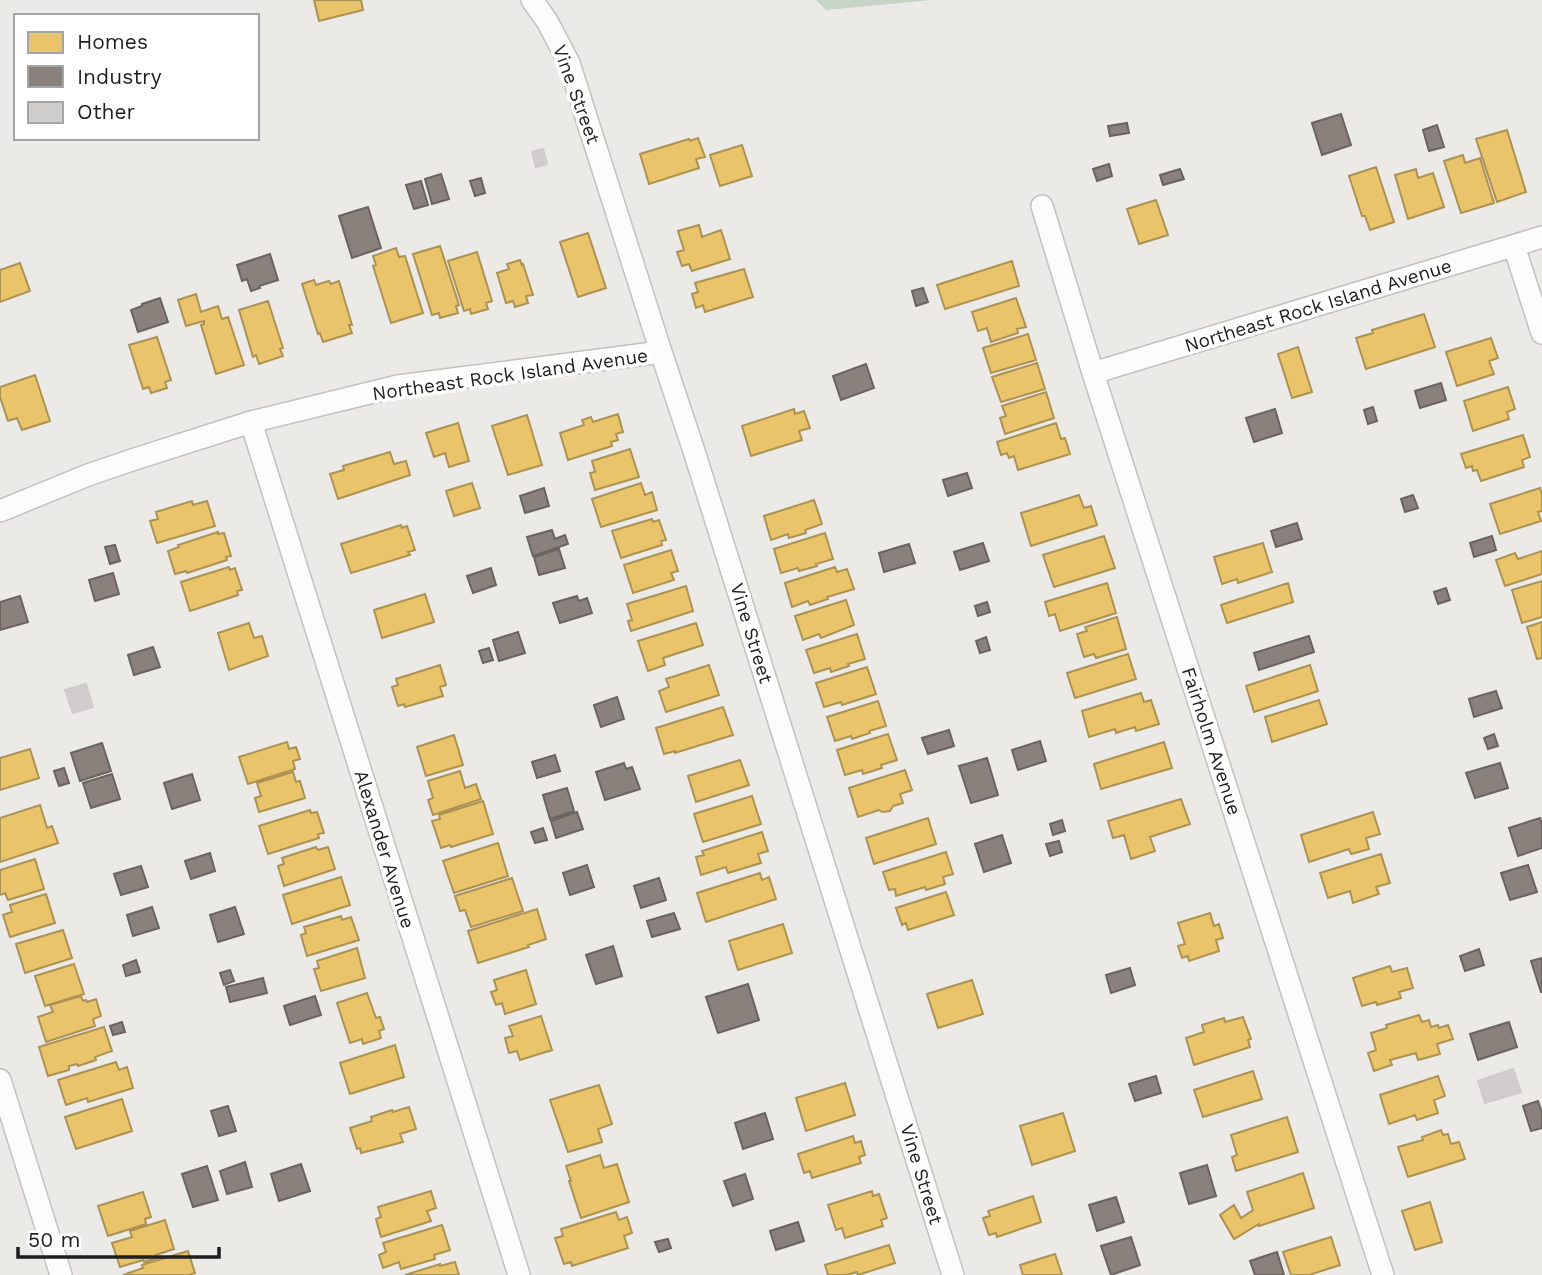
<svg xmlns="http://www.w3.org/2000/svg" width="1542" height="1275" viewBox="0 0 1542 1275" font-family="'Work Sans',sans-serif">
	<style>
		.cemetery { fill: #c7d5c6 }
		.homes { fill: #e9c46a; stroke: #ac9253; stroke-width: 2 }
		.industry { fill: #8a817c; stroke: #6a6360; stroke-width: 2 }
		.building { fill: #d0cecc; stroke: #cfcbc8; stroke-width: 2 }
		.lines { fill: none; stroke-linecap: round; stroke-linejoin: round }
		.street-casing { stroke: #c2c1bf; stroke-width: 24 }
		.street { stroke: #fcfcfb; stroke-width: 21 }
		.labels { text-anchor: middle; stroke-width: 7; stroke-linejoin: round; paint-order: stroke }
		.street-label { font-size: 19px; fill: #1e1e1e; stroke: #fff }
	</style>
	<rect width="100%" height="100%" fill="#eceae7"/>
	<!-- cemetery -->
	<path class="cemetery" d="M816 0H932L826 10Z"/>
	<!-- homes -->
	<path class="homes" d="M314 0H361L363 10 319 21Z
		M1507 130 1526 192 1497 202 1476 139Z
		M698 138 705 157 696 159 699 168 649 184 640 154 689 139 690 141Z
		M742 145 752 176 720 186 710 155Z
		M1463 155 1465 163 1480 158 1494 203 1461 213 1444 161Z
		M1376 167 1394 222 1370 230 1365 216H1362L1349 176Z
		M1416 169 1418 178 1433 173 1444 207 1408 219 1395 175Z
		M1156 200 1168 235 1139 244 1127 209Z
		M699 225 702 237 721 230 730 259 692 271 689 264 682 266 677 252 684 250 678 231Z
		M588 233 606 288 578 297 560 242Z
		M440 246 459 305 456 306 458 313 440 318 439 313 432 315 413 254Z
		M396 248 399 257 405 256 423 313 391 323 373 266 376 265 373 256Z
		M477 252 492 301 486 303 488 309 471 314 470 309 464 311 448 261Z
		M520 260 522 265 523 264 533 295 526 296 528 303 515 307 513 301 506 303 497 273 509 269 507 264Z
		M1012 261 1019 286 945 309 937 285Z
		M20 263 30 291 0 302V270Z
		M744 269 753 297 705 312 703 305 696 308 692 294 698 292 695 283Z
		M314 280 316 285 329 281 331 284 339 281 352 325H349L352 333 323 342 320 333 318 334 302 284Z
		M196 294 201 312 218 306 222 319 228 317 244 365 216 374 201 325 204 324V321L186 326 178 300Z
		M1016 298 1026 327 1017 329 1018 333 991 342 987 328 978 331 972 312Z
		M268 301 283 348 280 349 283 356 259 364 256 355 253 357 239 310Z
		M1424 314 1435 347 1366 369 1356 338 1373 333 1372 330Z
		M1028 334 1036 360 991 373 983 348Z
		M157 337 171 380 165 382 167 388 151 393 149 387 143 389 129 345Z
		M1491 338 1498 358 1489 361 1494 374 1457 386 1446 352Z
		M1298 347 1312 392 1292 398 1278 354Z
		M1037 363 1045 389 1001 402 992 377Z
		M35 375 50 421 22 430 17 418 8 421 0 397V387Z
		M1508 387 1515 409 1507 412 1509 419 1473 431 1464 401Z
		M1046 392 1054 418 1005 434 1000 418 1006 416 1002 406Z
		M794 409 795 414 804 411 810 428 799 431 802 440 751 456 742 426Z
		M618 414 623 432 616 434 618 440 611 442 612 446 568 460 560 433 584 425 582 420 591 417 593 422Z
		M527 415 542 465 508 475 492 426Z
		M458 423 469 461 449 467 445 453 434 457 426 433Z
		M1056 423 1061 439 1065 438 1070 454 1018 470 1014 456 1009 458 1007 453 1001 455 997 442Z
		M1523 435 1530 457 1522 460 1524 467 1481 481 1477 470 1473 471 1472 466 1466 468 1461 454Z
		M630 449 639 477 595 490 590 473 595 472 592 461Z
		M390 452 394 464 406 461 410 475 338 499 330 474 344 470 343 466Z
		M472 483 480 508 454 516 446 491Z
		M641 483 645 495 652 492 657 510 601 527 592 499Z
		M1540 488 1542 495V511L1538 512 1541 521 1500 534 1490 504Z
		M1079 495 1084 508 1091 506 1097 525 1031 546 1021 513Z
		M814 500 822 524 805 530 806 533 789 538 788 534 771 540 764 516Z
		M192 501 193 505 207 501 215 526 157 543 150 521 158 519 156 512Z
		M652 519 653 522 659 520 666 540 661 541 662 545 621 558 612 531Z
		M401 525 402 528 407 526 415 550 408 552 410 555 351 573 341 544Z
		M218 532V534L224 533 231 556 226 557 227 560 187 573 186 571 175 574 168 551 179 547 178 545Z
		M825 533 833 559 816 564 817 566 799 571 798 568 781 573 774 549Z
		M1104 536 1115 568 1054 587 1043 555Z
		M1263 543 1272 572 1238 583 1237 579 1222 584 1214 557Z
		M671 550 678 571 671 573 674 580 633 593 624 565Z
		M1542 551V574L1505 586 1496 560 1515 553 1518 559Z
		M229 567 230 570 235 568 242 590 237 591 238 595 190 611 181 582Z
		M835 567 837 572 847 569 854 589 827 597 828 599 810 605 808 601 792 607 785 583Z
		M1542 581V617L1522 623 1512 590Z
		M1107 583 1116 613 1060 631 1055 614 1049 616 1045 602Z
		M1288 583 1293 602 1227 623 1221 605Z
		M686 586 693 611 631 631 628 621 632 620 627 604Z
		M425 594 434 622 382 638 374 610Z
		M846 600 854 625 821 638 819 634 803 640 795 616Z
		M1117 617 1126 649 1096 658 1094 654 1084 657 1077 634 1087 631 1085 627Z
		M1542 622V658L1537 659 1527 627Z
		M249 623 254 638 262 636 268 656 229 670 218 633Z
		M696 623 703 645 663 658 665 665 648 671 638 641Z
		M857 634 865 659 848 664 849 666 831 672 830 668 814 673 806 650Z
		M1128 654 1136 679 1075 698 1067 673Z
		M440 665 446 685 440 687 443 696 405 707 404 704 398 706 392 687 398 685 396 679Z
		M709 665 719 695 666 712 659 691 669 687 666 679Z
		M1310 665 1318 691 1254 712 1246 686Z
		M867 667 876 694 842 705 841 702 824 707 816 683Z
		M1141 693 1144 702 1151 700 1159 724 1136 731 1135 727 1116 733 1115 729 1089 737 1082 711Z
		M1319 700 1327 724 1272 742 1265 717Z
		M878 701 886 726 869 731 870 733 852 739 851 736 835 741 827 717Z
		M723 707 733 735 675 753V751L664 754 656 728Z
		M888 734 897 760 881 765 882 768 863 774 862 770 845 775 837 750Z
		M454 735 463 765 426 776 417 747Z
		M287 742 289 749 296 747 300 759 293 761 295 769 248 784 239 757Z
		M1164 742 1172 768 1101 789 1094 764Z
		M30 749 39 778 0 790V758Z
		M740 760 749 785 696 802 688 776Z
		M905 770 912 790 900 794 903 803 893 806 890 811 882 812 879 810 858 817 849 788Z
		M460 771 465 788 476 784 481 799 433 815 428 800 433 798 428 781Z
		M293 772 296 782 300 781 305 798 259 812 255 798 261 796 257 783Z
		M752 796 761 824 703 842 694 814Z
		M1181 799 1190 824 1150 837 1155 851 1131 859 1124 835 1113 838 1108 821Z
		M483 801 493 834 451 847 450 845 441 848 432 821 440 819 439 815Z
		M40 805 47 828 52 826 58 843 0 862V818Z
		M310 810 311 813 317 812 324 833 318 834 319 838 268 854 259 826Z
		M1373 812 1380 834 1366 838 1369 849 1351 854 1349 849 1309 862 1301 835Z
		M928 818 936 844 874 864 866 838Z
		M762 832 768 851 758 854 761 863 728 873 726 867 701 875 696 857 704 855 702 851Z
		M498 843 508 876 454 893 443 861Z
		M316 847 318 850 328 847 335 869 284 886 278 866 284 864 282 858Z
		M946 852 953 874 943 877 945 884 926 890 925 887 896 896 895 889 889 890 883 872Z
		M1381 854 1390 883 1376 887 1379 894 1353 903 1350 891 1328 898 1320 873Z
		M35 859 44 889 8 900 5 893 0 895V870Z
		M760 873 762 880 769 877 776 899 706 922 697 893Z
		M341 877 350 905 292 924 283 895Z
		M512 878 523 911 471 927 465 910 460 911 455 896Z
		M946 892 954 915 908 930 906 923 902 925 896 908Z
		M46 894 55 923 10 937 3 915 12 912 10 905Z
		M537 909 546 939 528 945 529 947 478 963 468 931Z
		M1210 913 1214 926 1219 924 1223 938 1216 940 1219 951 1189 961 1188 956 1182 958 1178 946 1185 944 1178 923Z
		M341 916 342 920 351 917 359 940 307 956 301 935 306 933 304 927Z
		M783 924 792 953 738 970 729 941Z
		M63 930 72 958 25 973 16 944Z
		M357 948 365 978 321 991 314 969 319 968 317 961Z
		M74 964 84 994 45 1006 35 976Z
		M1390 966 1392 972 1407 968 1413 988 1399 992 1401 998 1377 1005 1376 1002 1362 1006 1353 978Z
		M526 970 536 1004 505 1014 502 1003 496 1005 491 992 497 990 494 980Z
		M972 980 983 1014 938 1028 927 994Z
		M367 993 376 1018 380 1017 384 1029 379 1031 381 1038 363 1044 362 1039 350 1043 337 1003Z
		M81 996 83 1001 86 1000 87 1002 96 999 101 1016 93 1019 95 1026 46 1042 38 1017 53 1012 50 1005Z
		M1419 1015 1422 1022 1429 1020 1431 1027 1438 1025 1439 1028 1448 1025 1453 1039 1437 1044 1440 1054 1418 1060 1416 1053 1390 1060 1392 1065 1374 1071 1368 1053 1376 1050 1371 1033 1387 1028 1386 1025Z
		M541 1016 552 1050 520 1060 517 1051 509 1053 505 1038 513 1036 509 1026Z
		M1243 1017 1251 1039 1248 1040 1250 1047 1194 1065 1186 1038 1204 1032 1202 1025 1224 1018 1225 1022Z
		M104 1027 112 1051 95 1057 96 1060 78 1066 77 1064 69 1066V1070L48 1076 39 1047Z
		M395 1045 404 1077 350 1094 340 1063Z
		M116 1062 119 1070 127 1067 133 1088 88 1102 87 1098 66 1105 58 1080Z
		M1253 1071 1262 1099 1203 1117 1194 1090Z
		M1438 1076 1445 1096 1434 1100 1438 1113 1417 1120 1415 1115 1389 1124 1380 1095Z
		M845 1083 855 1115 806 1131 796 1098Z
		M599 1085 612 1124 598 1129 602 1142 568 1152 550 1100Z
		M122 1099 132 1131 76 1149 65 1117Z
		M409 1107 416 1129 400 1134 403 1142 361 1153 360 1148 357 1149 350 1128 372 1121 371 1117 392 1110 393 1112Z
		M1063 1113 1075 1151 1032 1165 1020 1126Z
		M1287 1117 1298 1152 1236 1171 1232 1157 1237 1155 1231 1135Z
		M1441 1130 1443 1135 1448 1134 1451 1144 1459 1142 1465 1159 1408 1177 1398 1147 1423 1140 1422 1137Z
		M853 1136 855 1143 861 1141 865 1155 859 1157 861 1163 812 1178 810 1171 804 1173 798 1154Z
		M600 1155 604 1168 617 1164 629 1202 581 1218 569 1181H571L566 1166Z
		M1303 1173 1314 1208 1259 1226V1224L1234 1239 1220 1215 1234 1205 1241 1218 1253 1210 1247 1192Z
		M431 1191 436 1208 427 1211 431 1221 381 1237 376 1219 381 1217 378 1207Z
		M872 1191 873 1196 879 1194 887 1218 881 1220 883 1226 845 1238 842 1228 836 1230 828 1205Z
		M143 1192 151 1217 145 1219 146 1224 108 1236 98 1206Z
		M1033 1196 1041 1222 997 1237 996 1233 989 1235 983 1218 990 1216 988 1211Z
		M1430 1202 1442 1242 1415 1250 1402 1211Z
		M616 1212 619 1220 627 1217 632 1233 624 1236 628 1248 572 1266 571 1262 564 1264 555 1238 563 1236 561 1229Z
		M165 1220 174 1249 156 1255 157 1258 144 1262 143 1260 120 1267 112 1243 132 1237 130 1231Z
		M442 1225 450 1250 434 1255 435 1259 401 1269 399 1262 383 1268 379 1255 386 1252 383 1243Z
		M1331 1237 1340 1265 1309 1275H1291L1283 1252Z
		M889 1245 895 1263 858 1275 857 1272 847 1275H828L825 1265Z
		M188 1251 195 1273 189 1275H123L143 1268 142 1265Z
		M1055 1254 1062 1275H1023L1020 1265Z
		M455 1262 459 1275H405L440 1264V1266Z"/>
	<!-- industry -->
	<path class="industry" d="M1341 114 1351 145 1322 155 1312 123Z
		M1127 123 1129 133 1110 136 1108 126Z
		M1437 125 1444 147 1429 151 1423 130Z
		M1109 164 1112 176 1097 181 1093 169Z
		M1180 169 1184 179 1163 185 1160 175Z
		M441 174 449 199 432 204 425 179Z
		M481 178 485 193 475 196 470 181Z
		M421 181 428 205 414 209 406 185Z
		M368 207 381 248 352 258 339 216Z
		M270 254 278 280 259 286 260 288 251 291 247 279 242 281 237 265Z
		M923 288 928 302 916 306 912 291Z
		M160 298 168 322 138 332 131 310 142 306V304Z
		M866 364 874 388 841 400 833 376Z
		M1441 383 1446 400 1420 408 1415 391Z
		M1373 407 1377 421 1368 424 1364 410Z
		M1275 409 1282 433 1254 442 1246 418Z
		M967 473 972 488 948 496 943 480Z
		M544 488 549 506 525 513 520 496Z
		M1413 495 1418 508 1405 512 1401 499Z
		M1297 523 1302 539 1276 547 1271 531Z
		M552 530 555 539 565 535 568 544 533 556 527 537Z
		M1492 536 1496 550 1474 557 1470 543Z
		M983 543 989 561 960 570 954 552Z
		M909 544 915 563 884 572 879 553Z
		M115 545 120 561 110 564 105 547Z
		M559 549 565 568 539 575 534 557Z
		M491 568 496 585 473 593 467 576Z
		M113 573 119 594 95 601 89 580Z
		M1446 588 1450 600 1438 604 1434 592Z
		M20 596 28 622 0 630V602Z
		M577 596 579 601 587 598 592 613 560 623 553 603Z
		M987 602 990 612 978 616 975 606Z
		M518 632 525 653 499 661 493 640Z
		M1309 636 1314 652 1259 670 1254 653Z
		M986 637 990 650 980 653 976 641Z
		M153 647 160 667 134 675 128 655Z
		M489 648 493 660 483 663 479 651Z
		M1496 691 1502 708 1474 717 1469 699Z
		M617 697 624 719 601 727 594 705Z
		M949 730 954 746 928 754 922 738Z
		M1494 734 1498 746 1488 749 1484 738Z
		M1040 741 1046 761 1018 770 1012 750Z
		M102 743 111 771 80 781 71 753Z
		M555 755 560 771 537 778 532 762Z
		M987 758 998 795 971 803 959 766Z
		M624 763 626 769 632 767 640 789 605 800 596 772Z
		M1500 763 1508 788 1475 798 1466 773Z
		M64 768 69 783 59 786 54 771Z
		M112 774 120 799 91 808 83 783Z
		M192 774 200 800 172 809 164 783Z
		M567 788 574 811 550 819 543 795Z
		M577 812 583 829 556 838 551 821Z
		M1540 818 1542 825V848L1518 856 1509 828Z
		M1062 820 1065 831 1053 835 1050 824Z
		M543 828 547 840 535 843 531 832Z
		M1002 835 1011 863 984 872 975 844Z
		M1059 841 1062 852 1050 856 1046 844Z
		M210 853 215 871 191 879 185 861Z
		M587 865 594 887 570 895 563 873Z
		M1528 865 1537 892 1510 900 1501 873Z
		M141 866 148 887 121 895 114 874Z
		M659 878 666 900 641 908 634 886Z
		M152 907 159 928 133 936 127 915Z
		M235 907 244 934 218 942 210 915Z
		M674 913 680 929 652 937 647 921Z
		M613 946 622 976 596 984 586 955Z
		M1479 949 1484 965 1465 971 1460 956Z
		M1542 958V992H1541L1531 961Z
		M136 960 140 972 126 976 123 965Z
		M1130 968 1135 985 1111 993 1106 975Z
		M230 970 234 981 224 985 220 973Z
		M263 978 267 993 230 1002 226 987Z
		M748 984 759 1020 718 1033 706 997Z
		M315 996 321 1015 290 1025 284 1006Z
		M122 1022 125 1032 113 1035 110 1026Z
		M1509 1022 1517 1047 1478 1060 1470 1034Z
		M1156 1076 1161 1093 1135 1101 1129 1084Z
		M1538 1101 1542 1113V1128L1531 1131 1523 1106Z
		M228 1106 236 1131 219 1136 211 1111Z
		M765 1113 773 1139 743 1149 735 1123Z
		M245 1162 252 1187 227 1194 220 1171Z
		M301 1164 310 1191 279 1201 271 1174Z
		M1207 1165 1216 1196 1189 1204 1180 1173Z
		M207 1166 218 1200 193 1207 182 1174Z
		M745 1174 753 1199 733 1206 724 1181Z
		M1116 1197 1124 1222 1097 1231 1089 1205Z
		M798 1222 804 1241 776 1250 770 1231Z
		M1131 1237 1140 1265 1111 1275 1101 1246Z
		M668 1239 671 1248 659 1252 655 1242Z
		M1277 1252 1284 1275H1255L1250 1261Z"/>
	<!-- building -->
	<path class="building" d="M543 149 547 164 536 167 532 152Z
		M86 684 93 707 73 713 65 690Z
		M1513 1069 1521 1092 1485 1103 1478 1081Z"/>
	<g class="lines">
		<!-- street casing -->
		<g class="street-casing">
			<path id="street" d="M532 0 547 21 569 63 661 352 693 448 953 1275
				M1042 206 1093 373 1383 1275
				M1514 246 1542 333
				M1093 373 1542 237
				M251 422 519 1275
				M0 511 88 475 135 459 251 422 398 386 661 352
				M0 1080 61 1275"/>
		</g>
		<!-- street -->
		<use href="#street" class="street"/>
	</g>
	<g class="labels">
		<!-- street labels -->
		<g class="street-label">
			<text transform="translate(577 94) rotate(70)" y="7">Vine Street</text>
			<text transform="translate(1318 305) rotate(-17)" y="7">Northeast Rock Island Avenue</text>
			<text transform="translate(510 374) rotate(-8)" y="7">Northeast Rock Island Avenue</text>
			<text transform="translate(752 633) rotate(73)" y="7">Vine Street</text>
			<text transform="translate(1212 741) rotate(72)" y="7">Fairholm Avenue</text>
			<text transform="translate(385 849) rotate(73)" y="7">Alexander Avenue</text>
			<text transform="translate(922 1174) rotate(73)" y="7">Vine Street</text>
		</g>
	</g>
	<!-- legend -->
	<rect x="14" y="14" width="245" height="126" fill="#ffffff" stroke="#a5a5a5" stroke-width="2"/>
	<rect x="28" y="32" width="35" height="21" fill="#e9c46a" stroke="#a5a5a5" stroke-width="2"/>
	<text x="77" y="49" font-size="21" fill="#1e1e1e">Homes</text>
	<rect x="28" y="66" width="35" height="21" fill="#8a817c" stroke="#a5a5a5" stroke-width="2"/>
	<text x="77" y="84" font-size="21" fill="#1e1e1e">Industry</text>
	<rect x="28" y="102" width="35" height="21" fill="#d0cecc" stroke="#a5a5a5" stroke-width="2"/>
	<text x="77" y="119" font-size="21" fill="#1e1e1e">Other</text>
	<!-- scale -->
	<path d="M18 1247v10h201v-10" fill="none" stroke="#1e1e1e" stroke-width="3.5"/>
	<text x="28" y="1247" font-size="21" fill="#1e1e1e" stroke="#ffffff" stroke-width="5" paint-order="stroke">50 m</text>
</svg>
